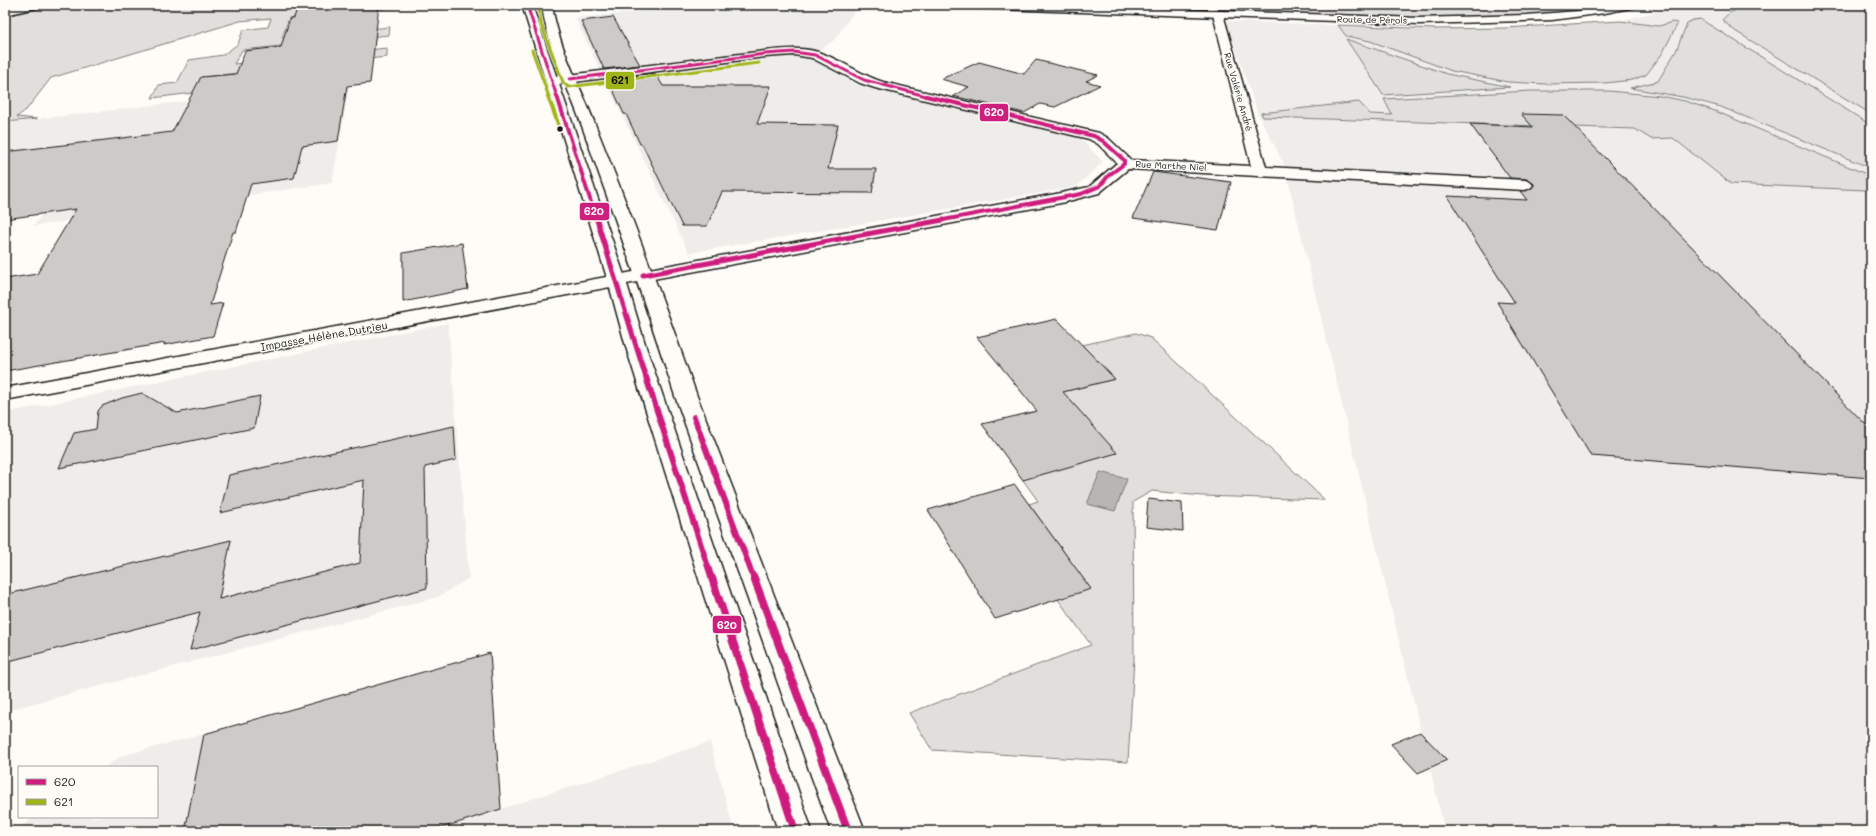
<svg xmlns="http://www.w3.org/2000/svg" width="1876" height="836" viewBox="0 0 1876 836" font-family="Mali,sans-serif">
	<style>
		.built { fill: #eeede9 }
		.green { fill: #e0dfdb; stroke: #7e7e7c }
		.water { fill: #b7b6b2; stroke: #797876 }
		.building { fill: #cccbc8; stroke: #1c1c1c }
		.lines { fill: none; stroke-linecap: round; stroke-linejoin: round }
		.minor-casing { stroke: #1c1c1c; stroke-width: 3 }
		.tertiary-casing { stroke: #1c1c1c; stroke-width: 3 }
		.secondary-casing { stroke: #1c1c1c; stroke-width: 3 }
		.trunk-casing { stroke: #1c1c1c; stroke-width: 3 }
		.minor { fill: #fdfcf7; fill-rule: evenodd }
		.tertiary { fill: #fdfcf7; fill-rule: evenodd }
		.secondary { fill: #fdfcf7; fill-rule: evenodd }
		.trunk { fill: #fdfcf7; fill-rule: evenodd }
		.bus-1-far4-casing { stroke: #fdfcf7; stroke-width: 4.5 }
		.bus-1-far3-casing { stroke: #fdfcf7; stroke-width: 6 }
		.bus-1-far2-casing { stroke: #fdfcf7; stroke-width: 8 }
		.bus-1-far1-casing { stroke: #fdfcf7; stroke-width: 10 }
		.bus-1-casing { stroke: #fdfcf7; stroke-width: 11 }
		.bus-2-far1-casing { stroke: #fdfcf7; stroke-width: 4.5 }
		.bus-2-casing { stroke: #fdfcf7; stroke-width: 6 }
		.bus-1-far4 { stroke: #ce1f7e; stroke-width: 3 }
		.bus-1-far3 { stroke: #ce1f7e; stroke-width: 4 }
		.bus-1-far2 { stroke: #ce1f7e; stroke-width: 5 }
		.bus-1-far1 { stroke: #ce1f7e; stroke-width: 6 }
		.bus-1 { stroke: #ce1f7e; stroke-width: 8 }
		.bus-2-far1 { stroke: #9fb517; stroke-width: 3 }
		.bus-2 { stroke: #9fb517; stroke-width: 4 }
		.bus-dot { fill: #1c1c1c; stroke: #fdfcf7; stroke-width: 1.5 }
		.labels { text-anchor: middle; stroke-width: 3; stroke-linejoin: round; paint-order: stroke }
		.far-street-label { font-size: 9px; fill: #1c1c1c; stroke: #fdfcf7 }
		.street-label { font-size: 11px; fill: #1c1c1c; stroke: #fdfcf7 }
		.line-badge { stroke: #fdfcf7; stroke-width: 1.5 }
		.badge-label { font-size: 11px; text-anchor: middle; font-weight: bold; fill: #fff }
		.pale-badge-label { font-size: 11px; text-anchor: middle; font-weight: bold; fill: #111 }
	</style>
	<rect width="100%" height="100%" fill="#fdfcf7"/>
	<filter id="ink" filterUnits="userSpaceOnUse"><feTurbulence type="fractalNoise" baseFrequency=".025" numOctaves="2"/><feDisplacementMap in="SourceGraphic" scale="8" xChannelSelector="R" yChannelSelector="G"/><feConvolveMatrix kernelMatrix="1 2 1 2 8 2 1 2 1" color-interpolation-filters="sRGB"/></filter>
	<g filter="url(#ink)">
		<!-- built -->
		<path class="built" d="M707 5H778L857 8 834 40 810 57 854 83 1080 138 1103 162 1076 187 689 253 575 18Z
			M1681 5H1871V831H1445L1284 164 1258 114 1226 21 1435 29 1505 28 1620 21Z
			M350 82 332 183 34 226 42 214 5 219V117L37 119Z
			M448 323 469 578 438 597 5 711V413Z
			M490 653 501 809 710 742 734 831H15L35 817H157V767H105L121 756 204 734Z"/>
		<!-- green -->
		<path class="green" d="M50 5H296L295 11 361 5H391V8L289 18 282 38 390 27 389 35 242 50 234 64 387 48V57L201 77 193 93 152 98 159 85 177 83 189 60 223 55 238 44 243 30 268 27 271 18 240 21 51 78 27 109 17 117 37 119 5 122V16Z
			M1080 5H1615C1514 22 1410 19 1307 15 1231 12 1156 9 1080 5Z
			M1748 5H1871V114L1735 31 1722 20 1729 13Z
			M1700 19 1871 125V168L1721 107 1683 97 1630 88 1658 81 1676 51 1687 23 1693 20Z
			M1620 21 1659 26 1672 22 1678 23 1662 54 1646 75 1632 80 1605 83 1545 84 1508 82 1452 71 1370 41 1346 36 1338 25 1435 29 1505 28Z
			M1346 39 1447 74 1510 87 1383 95Z
			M1530 91H1609L1660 96 1685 101 1715 111 1871 176V194L1865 190 1731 184 1673 138 1651 139 1635 129 1263 117 1261 113 1359 102 1370 114 1392 115 1384 99Z
			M1136 333 1151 338 1325 500 1202 496 1152 491 1133 502 1134 658 1128 762 932 750 909 713 1091 645 1036 569 1069 559 1029 504 1038 501 1023 480 1046 396 1114 379 1082 345Z"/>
		<!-- water -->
		<path class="water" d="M1100 472 1127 479 1115 511 1087 504Z"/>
		<!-- building -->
		<path class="building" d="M298 5H379L370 83 347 86 338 141 302 146 294 178 251 184 236 232H233L210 305 223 303 213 336 164 345 165 343 5 371V279L37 274 76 209 5 219V152L172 132 201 77 236 74 245 51 281 47 290 18H294Z
			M613 17 640 65 604 69 581 21Z
			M1036 60 1098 75 1086 81 1100 85 1055 107 1040 104 1024 113 953 96 969 87 941 79 979 62 1024 74Z
			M655 73 663 86H771L757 124 838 125 828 169H876L872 193 722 192 707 226H682L642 144H640L626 114H624L608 79Z
			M1521 114 1563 115 1871 430V478L1591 456 1497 302 1515 303 1447 196 1527 200 1520 191 1531 189 1534 184 1526 179 1510 178 1470 124 1533 127Z
			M1153 172 1231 182 1218 230 1133 218Z
			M462 243 468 289 403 302V253Z
			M1057 319 1115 379 1063 392 1117 453 1023 480 982 424 1037 411 977 337Z
			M142 393 177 413 260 396 254 428 59 468 74 433 96 429 98 411 102 406 122 398Z
			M454 426 456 460 425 467 427 588 190 650 200 612 5 662V597L10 596 12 593 231 540 219 599 360 563 364 480 220 513 229 475Z
			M1015 485 1091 589 995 619 928 510Z
			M1148 499 1182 503 1183 531 1146 527Z
			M490 653 501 809 432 831H185L204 734Z
			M1420 732 1447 760 1418 773 1391 744Z"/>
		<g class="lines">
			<!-- minor casing -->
			<g class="minor-casing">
				<path id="minor" d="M1218 11 1223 14 1266 167 1525 180 1530 182 1533 185 1530 188 1525 190 1128 169 1099 193 1061 203 5 400V388L1061 193 1089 187 1117 163 1098 144 1089 139 875 88 860 83 812 58 794 55 765 57 552 85 548 84 546 81 548 78 552 77 765 51C782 49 801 47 818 52 840 59 860 75 883 82L1099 133 1108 138 1131 160 1251 166 1213 14Z"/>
			</g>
			<!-- tertiary casing -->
			<g class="tertiary-casing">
				<path id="tertiary" d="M963 5H1055L1419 18 1526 15 1579 11 1615 5H1636L1635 7 1605 13 1552 20 1419 24 968 8Z"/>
			</g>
			<!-- secondary casing -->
			<g class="secondary-casing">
				<path id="secondary" d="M23 5H42L41 7 5 15V9Z
					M522 5H532L626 281 646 347 812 831H778L626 347 608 281Z
					M542 5H552C558 46 580 85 595 124 631 214 665 305 697 396L865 831H831L675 396C646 305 614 216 582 126 568 86 547 47 542 5Z"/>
			</g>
			<!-- trunk casing -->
			<g class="trunk-casing">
				<path id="trunk" d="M12 5H28L27 7 5 13V7Z"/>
			</g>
			<!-- minor -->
			<use href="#minor" class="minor"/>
			<!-- tertiary -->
			<use href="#tertiary" class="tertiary"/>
			<!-- secondary -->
			<use href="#secondary" class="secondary"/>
			<!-- trunk -->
			<use href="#trunk" class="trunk"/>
			<!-- bus-1-far4 casing -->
			<g class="bus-1-far4-casing">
				<path id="bus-1-far4" d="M527 5 557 97
					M570 79 765 54 794 52 815 55 864 80 930 97"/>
			</g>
			<!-- bus-1-far3 casing -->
			<g class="bus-1-far3-casing">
				<path id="bus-1-far3" d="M557 96 597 221
					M926 96 1094 136 1103 141 1124 160V164
					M938 221 1081 194 1100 186 1109 175 1124 164"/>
			</g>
			<!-- bus-1-far2 casing -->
			<g class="bus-1-far2-casing">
				<path id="bus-1-far2" d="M597 220 646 378
					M643 275 943 220"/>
			</g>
			<!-- bus-1-far1 casing -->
			<g class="bus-1-far1-casing">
				<path id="bus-1-far1" d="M646 377 712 579
					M694 417 754 579"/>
			</g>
			<!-- bus-1 casing -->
			<g class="bus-1-casing">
				<path id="bus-1" d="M712 578 795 831
					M754 578 848 831"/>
			</g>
			<!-- bus-2-far1 casing -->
			<g class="bus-2-far1-casing">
				<path id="bus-2-far1" d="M539 6 541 24 563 82 568 87 759 63
					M532 50 549 97"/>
			</g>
			<!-- bus-2 casing -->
			<g class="bus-2-casing">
				<path id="bus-2" d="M548 96 560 129"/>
			</g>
			<!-- bus-1-far4 -->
			<use href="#bus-1-far4" class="bus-1-far4"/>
			<!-- bus-1-far3 -->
			<use href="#bus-1-far3" class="bus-1-far3"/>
			<!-- bus-1-far2 -->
			<use href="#bus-1-far2" class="bus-1-far2"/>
			<!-- bus-1-far1 -->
			<use href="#bus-1-far1" class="bus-1-far1"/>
			<!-- bus-1 -->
			<use href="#bus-1" class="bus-1"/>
			<!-- bus-2-far1 -->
			<use href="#bus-2-far1" class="bus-2-far1"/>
			<!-- bus-2 -->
			<use href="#bus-2" class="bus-2"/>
		</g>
	</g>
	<!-- markers -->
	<circle class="bus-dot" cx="560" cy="129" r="3.5"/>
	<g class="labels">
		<!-- far-street labels -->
		<g class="far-street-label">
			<text transform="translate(1372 20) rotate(1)" y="3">Route de Pérols</text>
			<text transform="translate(1238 92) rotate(74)" y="3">Rue Valérie André</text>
			<text transform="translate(1171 166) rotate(3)" y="3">Rue Marthe Niel</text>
		</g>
		<!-- street labels -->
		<g class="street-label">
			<text transform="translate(324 336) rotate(-10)" y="4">Impasse Hélène Dutrieu</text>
		</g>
	</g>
	<g class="line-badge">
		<rect x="605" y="71" width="30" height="19" rx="4" fill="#9fb517"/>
		<rect x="979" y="103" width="30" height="19" rx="4" fill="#ce1f7e"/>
		<rect x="579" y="202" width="31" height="19" rx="4" fill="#ce1f7e"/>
		<rect x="712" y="615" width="30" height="19" rx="4" fill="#ce1f7e"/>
	</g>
	<g class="badge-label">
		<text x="994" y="116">620</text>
		<text x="594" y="215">620</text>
		<text x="727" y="629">620</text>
	</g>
	<g class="pale-badge-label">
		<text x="620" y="84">621</text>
	</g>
	<!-- margin -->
	<rect width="1876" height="836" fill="none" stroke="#fdfcf7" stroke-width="20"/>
	<rect x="10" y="10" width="1856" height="816" fill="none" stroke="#1c1c1c" stroke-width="1.5" filter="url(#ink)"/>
	<!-- legend -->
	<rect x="18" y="766" width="140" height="52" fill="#fdfcf7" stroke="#a3a29f"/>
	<rect x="26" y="779" width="20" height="6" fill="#ce1f7e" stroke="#a3a29f"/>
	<text x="54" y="786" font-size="12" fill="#1c1c1c">620</text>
	<rect x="26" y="799" width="20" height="6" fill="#9fb517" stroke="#a3a29f"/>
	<text x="54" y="806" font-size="12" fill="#1c1c1c">621</text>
</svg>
